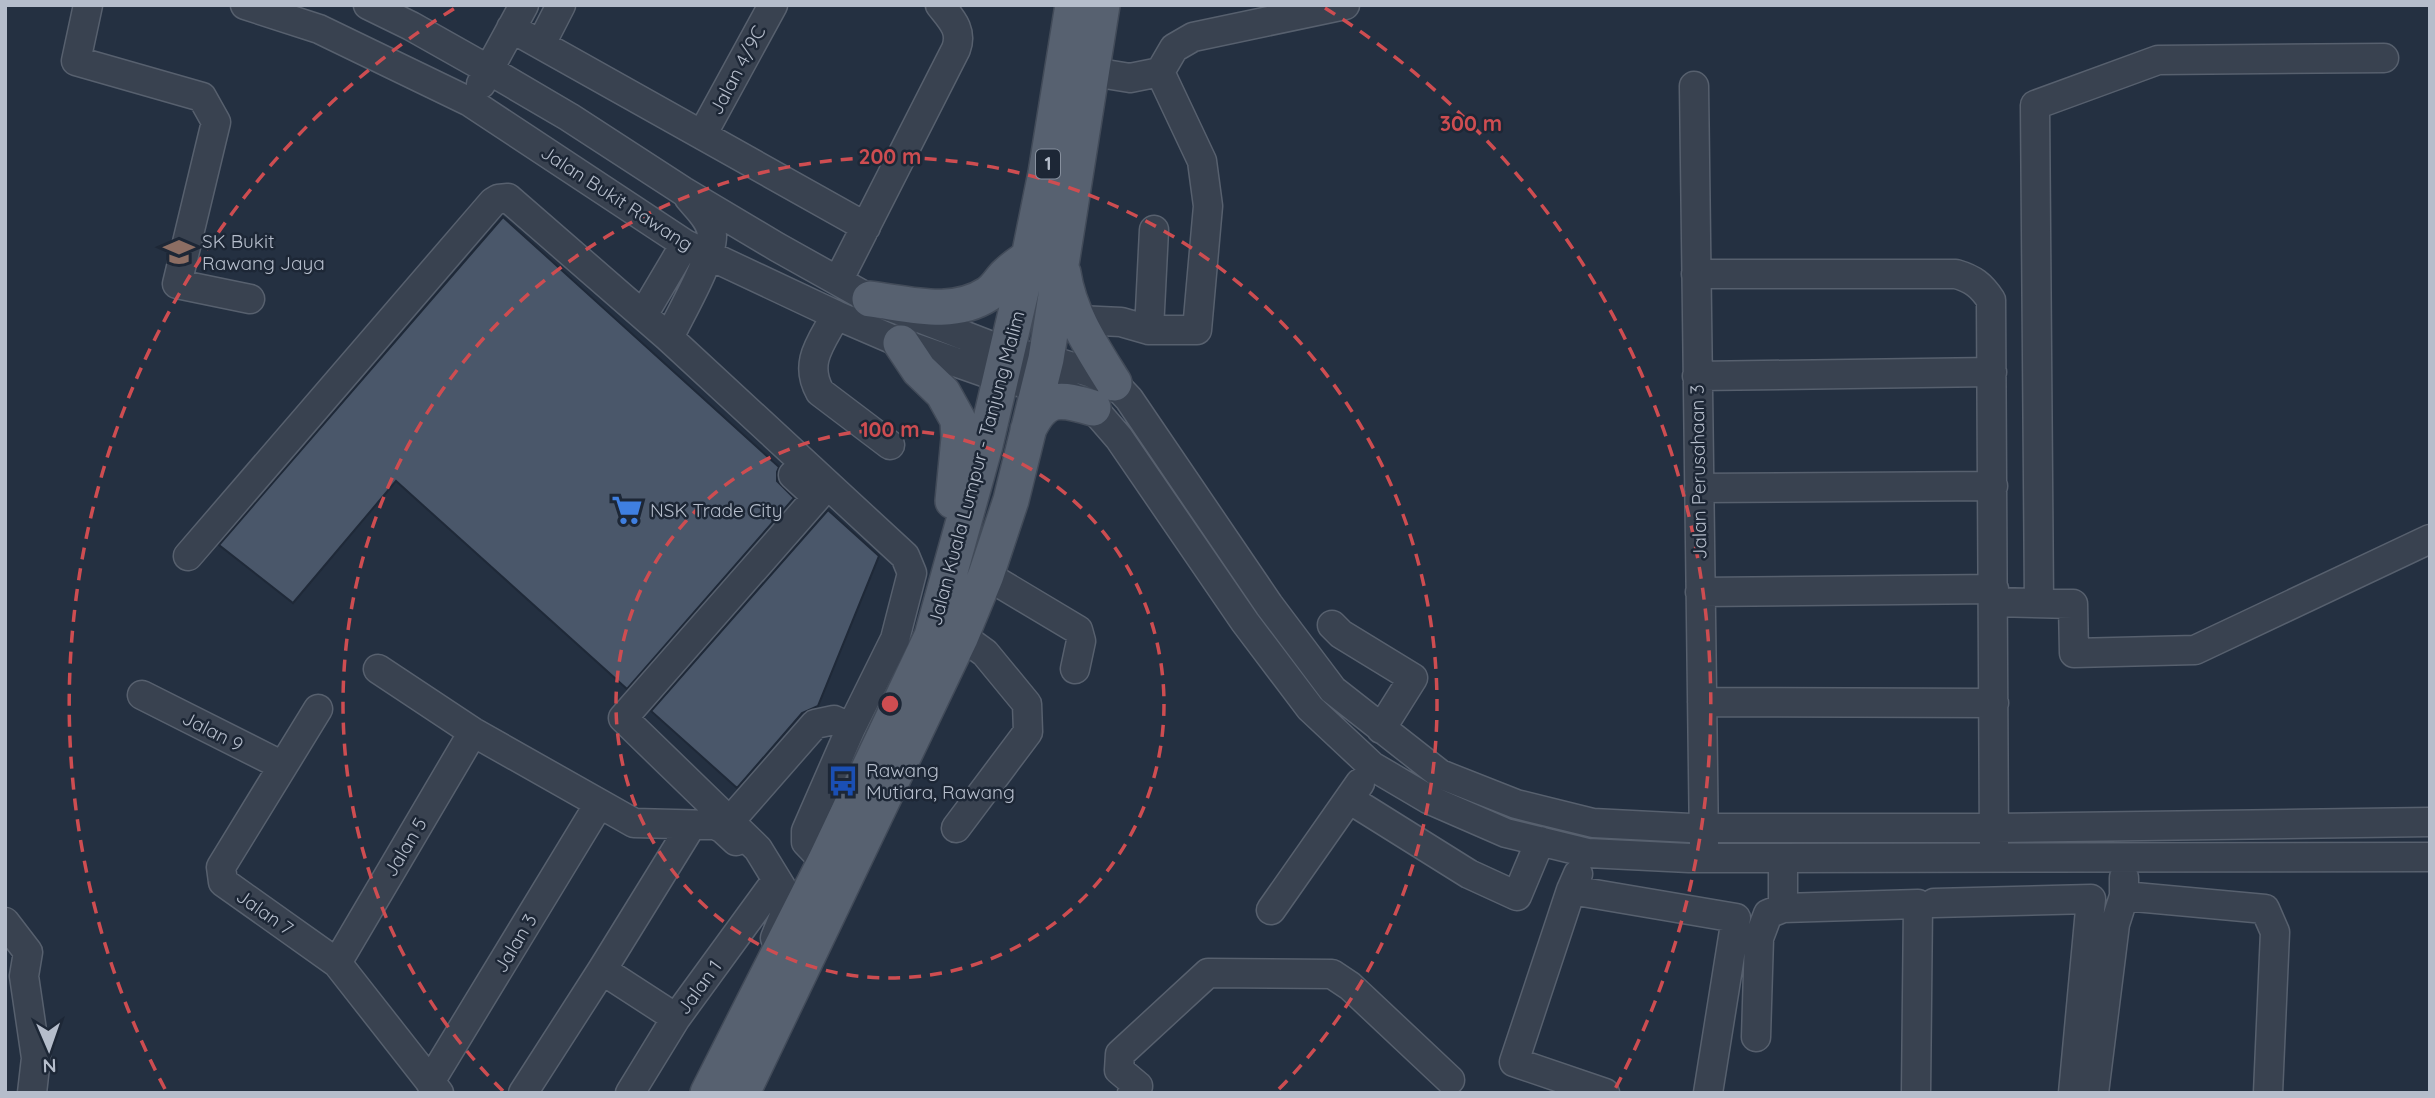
<svg xmlns="http://www.w3.org/2000/svg" width="2435" height="1098" viewBox="0 0 2435 1098" font-family="Quicksand,sans-serif">
	<style>
		.building { fill: #4a576a; stroke: #1f2938; stroke-width: 2 }
		.lines { fill: none; stroke-linecap: round; stroke-linejoin: round }
		.minor-casing { stroke: #57606e; stroke-width: 31 }
		.major-casing { stroke: #424b59; stroke-width: 38 }
		.minor { stroke: #394250; stroke-width: 28 }
		.major { stroke: #576170; stroke-width: 35 }
		.ring { fill: none; stroke: #ce4d51; stroke-width: 3.5; stroke-dasharray: 12 9 }
		.labels { text-anchor: middle; stroke-width: 5; stroke-linejoin: round; paint-order: stroke }
		.shield { fill: #1d2736; stroke: #87909e; stroke-width: 2 }
		.shield-label { font-size: 18px; font-weight: bold; fill: #b5bdcb }
		.street-label { font-size: 19px; fill: #b5bdcb; stroke: #1d2736 }
		.poi-label { font-size: 19px; fill: #b5bdcb; stroke: #1d2736; text-anchor: start }
		.centre { fill: #ce4d51; stroke: #1d2736; stroke-width: 3.5 }
		.ring-label { font-size: 21px; text-anchor: middle; font-weight: bold; fill: #ce4d51; stroke: #1d2736; stroke-width: 5; stroke-linejoin: round; paint-order: stroke }
	</style>
	<rect width="100%" height="100%" fill="#243041"/>
	<!-- building -->
	<path class="building" d="M503 217 779 467 777 472V481L794 498 627 689 396 481 293 603 219 545Z
		M828 510 879 556 818 706 802 713 737 788 651 711Z"/>
	<g class="lines">
		<!-- minor casing -->
		<g class="minor-casing">
			<path id="minor" d="M88 5 76 61 202 97 216 122 177 284 250 299
				M245 5 319 29 470 102 685 244 836 315 901 343 1001 378 1064 392 1093 408 1119 438 1245 622 1310 708 1372 766 1428 799 1506 833 1588 853 1689 858 2430 857
				M368 5 411 26 489 70 569 117 683 191 777 247 870 299 1007 352 1046 359 1089 372 1114 383 1129 399 1269 605 1333 690 1440 774 1516 804 1593 823 1690 828H1995L2430 822
				M511 28 866 227
				M541 44 561 5
				M1093 72 1130 78 1160 72 1174 48 1193 37 1345 5
				M481 84 524 5
				M1694 86 1704 845
				M702 135 773 5
				M1696 274H1956C1973 279 1981 285 1991 300L1994 846
				M838 281 956 49C963 30 951 19 940 5
				M643 315 685 244
				M836 315C822 342 803 362 820 392L890 445
				M1078 320 1121 322 1149 330H1197L1208 206 1202 161 1160 72
				M1149 330 1154 230
				M669 338C680 314 712 261 712 236 712 221 698 209 689 198
				M1697 376 1992 372
				M1699 488 1993 486
				M188 556 493 202 498 199 508 198 669 338 905 556 912 573 895 639 851 728 806 831V842L825 862
				M986 575 1078 630 1081 641 1075 669
				M1700 592 1994 589
				M1994 602 2073 604 2074 653 2195 650 2430 539
				M2039 603 2035 105 2158 60 2384 58
				M1332 625 1341 634 1413 678 1381 729
				M378 669 473 732 634 823 715 825 723 829 736 841
				M142 695 283 766
				M1702 702 1994 703
				M318 709 221 867 223 882 337 963 439 1093
				M1349 799 1469 874 1517 896 1540 841
				M730 821 815 724 834 720 851 728
				M956 828 1028 732 1027 704 985 653 974 645 960 638
				M1783 858V908L1918 904 1916 1093
				M1578 874 1571 890 1514 1062 1605 1093
				M1571 890 1736 918 1708 1093
				M2124 896 2265 909 2275 932 2268 1093
				M1934 903 2091 899 2073 1093
				M1271 910 1360 783
				M5 922 28 952 24 976 36 1058 32 1093
				M775 938 786 911 785 893 758 849 623 718 817 497 793 475
				M337 963 473 732
				M602 970 676 1018
				M1756 1037 1759 938 1768 914 1783 908
				M430 1082 599 804
				M523 1093 602 970 691 826
				M630 1093 676 1018 773 885
				M1132 1093 1138 1086 1119 1070 1120 1054 1208 973 1332 974 1350 986 1450 1080
				M2094 1093 2115 924 2124 896V878"/>
		</g>
		<!-- major casing -->
		<g class="major-casing">
			<path id="major" d="M1063 273C1069 314 1093 349 1114 383
				M870 299C910 304 953 317 988 294 997 288 1000 280 1007 274 1014 267 1022 262 1029 257
				M901 343 919 370 943 393 958 420 959 438 953 501
				M1028 430C1045 395 1060 398 1093 408
				M708 1093 825 862 932 636 985 445 1029 257 1046 173 1073 5
				M742 1093 960 638 986 575 1011 500 1046 359 1102 5"/>
		</g>
		<!-- minor -->
		<use href="#minor" class="minor"/>
		<!-- major -->
		<use href="#major" class="major"/>
	</g>
	<!-- distance rings -->
	<g class="ring">
		<circle cx="890" cy="704" r="274"/>
		<path d="M503 1091A547 547 0 1 1 1277 1091"/>
		<path d="M165 1089A821 821 0 0 1 455 8M1325 8A821 821 0 0 1 1615 1089"/>
	</g>
	<!-- icons -->
	<defs>
		<g id="school-bare" transform="scale(2.415)"><path d="M0-5L7-2L0 1L-7-2ZM-4 1L0 2.5L4 1V4Q0 6-4 4Z" fill="#8d6e63" stroke="#1d2736" stroke-width="2.5" paint-order="stroke"/></g>
		<g id="supermarket-bare" transform="scale(2.415)"><path d="M-6-5.5h2.5l.6 2H6L4.5 2H-2.5L-4.4-4H-6ZM-1.5 3.2a1.3 1.3 0 1 0 .1 0ZM3 3.2a1.3 1.3 0 1 0 .1 0Z" fill="#3f7fe0" stroke="#1d2736" stroke-width="2.5" paint-order="stroke"/></g>
		<g id="bus-bare" transform="scale(2.415)"><path d="M-5-6H5V4H4V6H2V4H-2V6H-4V4H-5ZM-3.5-4V0h7V-4ZM-3.5 1.2v1.5H-2V1.2ZM2 1.2v1.5H3.5V1.2Z" fill="#1a4fb4" stroke="#1d2736" stroke-width="2.5" paint-order="stroke"/></g>
	</defs>
	<g fill-rule="evenodd">
		<use href="#school-bare" x="179" y="252"/>
		<use href="#supermarket-bare" x="627" y="510"/>
		<use href="#bus-bare" x="843" y="781"/>
	</g>
	<g class="labels">
		<!-- shield labels -->
		<rect class="shield" x="1036" y="149.5" width="24" height="29" rx="5"/>
		<g class="shield-label">
			<text x="1048" y="170">1</text>
		</g>
		<!-- street labels -->
		<g class="street-label">
			<text transform="translate(737 70) rotate(-62)" y="7">Jalan 4/9C</text>
			<text transform="translate(617 198) rotate(33)" y="7">Jalan Bukit Rawang</text>
			<text transform="translate(976 468) rotate(-75)" y="7">Jalan Kuala Lumpur - Tanjung Malim</text>
			<text transform="translate(1698 472) rotate(-91)" y="7">Jalan Perusahaan 3</text>
			<text transform="translate(213 731) rotate(27)" y="7">Jalan 9</text>
			<text transform="translate(405 847) rotate(-59)" y="7">Jalan 5</text>
			<text transform="translate(265 912) rotate(35)" y="7">Jalan 7</text>
			<text transform="translate(515 943) rotate(-59)" y="7">Jalan 3</text>
			<text transform="translate(699 987) rotate(-54)" y="7">Jalan 1</text>
		</g>
		<!-- poi labels -->
		<g class="poi-label">
			<text x="202" y="248">SK Bukit<tspan x="202" dy="22">Rawang Jaya</tspan></text>
			<text x="650" y="517">NSK Trade City</text>
			<text x="866" y="777">Rawang<tspan x="866" dy="22">Mutiara, Rawang</tspan></text>
		</g>
	</g>
	<circle cx="890" cy="704" r="10" class="centre"/>
	<g class="ring-label">
		<text x="1471" y="131">300 m</text>
		<text x="890" y="164">200 m</text>
		<text x="890" y="437">100 m</text>
	</g>
	<!-- border -->
	<rect width="2435" height="1098" fill="none" stroke="#b5bdcb" stroke-width="14"/>
	<!-- north arrow -->
	<g transform="translate(49 1049) rotate(178)" stroke="#1d2736" stroke-width="5" paint-order="stroke">
	<path d="M0-5L12 26L0 18L-12 26Z" fill="#b5bdcb"/>
	<text y="-10" font-size="19" font-weight="bold" text-anchor="middle" fill="#b5bdcb">N</text>
	</g>
</svg>
